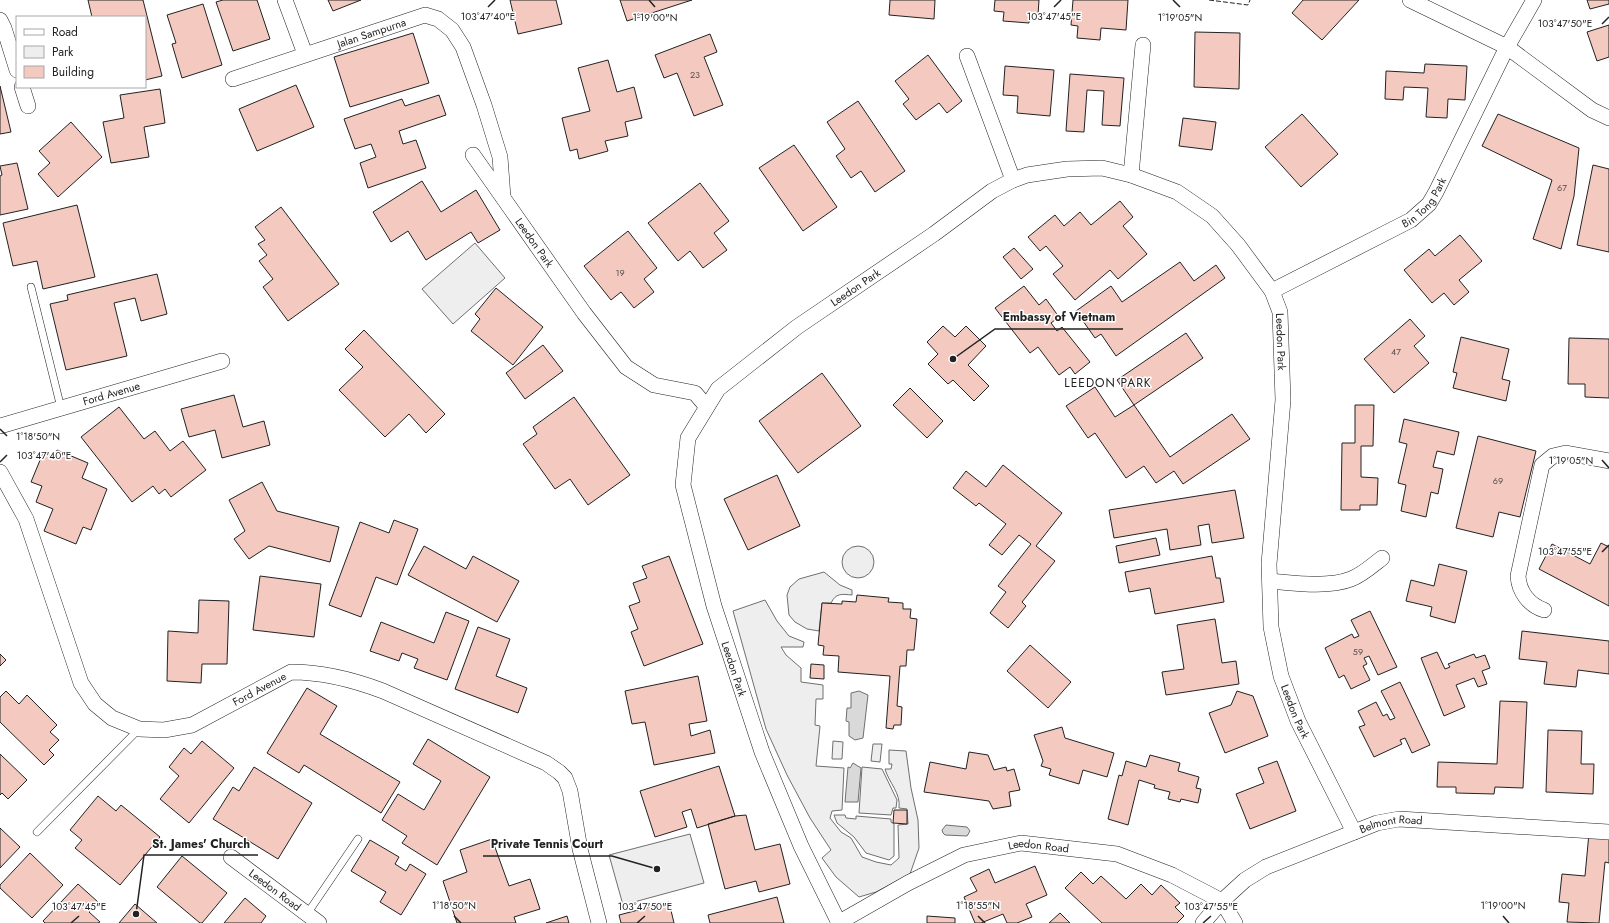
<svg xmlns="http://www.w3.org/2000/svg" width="1609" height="923" viewBox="0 0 1609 923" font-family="Jost,sans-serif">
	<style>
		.green { fill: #eee; stroke: #6f6f6f }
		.water { fill: #d9d9d9; stroke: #6f6f6f }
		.building { fill: #f3c9c0; stroke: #222 }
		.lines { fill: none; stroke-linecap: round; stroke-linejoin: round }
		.lane-casing { stroke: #222; stroke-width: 8 }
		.street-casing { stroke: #222; stroke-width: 16 }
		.lane { stroke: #fff; stroke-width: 7 }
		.street { stroke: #fff; stroke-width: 15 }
		.fence { stroke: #222; stroke-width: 1; stroke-dasharray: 5 2; stroke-linecap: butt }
		.ticks { fill: none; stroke: #222; stroke-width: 1.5 }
		.labels { text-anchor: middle; stroke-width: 3; stroke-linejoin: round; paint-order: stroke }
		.number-label { font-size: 9px; fill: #564c4a }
		.street-label { font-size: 11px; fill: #222; stroke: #fff }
		.neighbourhood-label { font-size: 12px; letter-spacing: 1px; fill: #222; stroke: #fff }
		.ticks-label { font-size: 10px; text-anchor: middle; fill: #222; stroke: #fff; stroke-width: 3; stroke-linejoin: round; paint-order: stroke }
		.leader { fill: none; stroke: #222; stroke-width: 1.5 }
		.callout-dot { fill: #222; stroke: #fff; stroke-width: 1.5 }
		.callout-label { font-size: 12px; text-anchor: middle; font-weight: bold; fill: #222; stroke: #fff; stroke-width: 3; stroke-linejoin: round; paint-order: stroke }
	</style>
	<rect width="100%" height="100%" fill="#fff"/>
	<!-- green -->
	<path class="green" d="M475 243 505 278 453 324 422 289Z
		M842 562a16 16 0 1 1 32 0a16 16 0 1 1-32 0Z
		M824 572 840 585 852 590V595C841 594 836 593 831 603H822L819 631 807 629 795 622 789 615 787 595 790 587 799 579Z
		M765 600 777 621 789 636 804 642 803 647H781L786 655 801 668V682L823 685V699H816L815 725 820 726 816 766 844 768 842 810 832 811 830 818 841 832 851 838 862 857 876 862 891 865 899 858 898 825 908 824 907 809 899 808C901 793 889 783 885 769H891L892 764H889V750L906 751 911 788 918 820 919 848 910 874 876 892 859 897 836 877 822 858 831 850 810 818 787 775 766 729 733 611Z
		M833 741 843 742 842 759H832Z
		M873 744H882L880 762 871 761Z
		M862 767 882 769 897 800 896 808H893L891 815 859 813Z
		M834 815H845L846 818 856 819V816L891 819V822L894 824V856L889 860 866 853 854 837 837 823Z
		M690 834 704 883 623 905 609 855Z"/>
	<!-- water -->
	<path class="water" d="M859 691 868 695 863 738 855 740 849 736V722L846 721 847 708H851V693Z
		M853 763 861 768 858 802H845L848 767 850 768Z
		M946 825 967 827 970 831 967 836 945 835 943 833 942 830Z"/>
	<!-- building -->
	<path class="building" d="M88 0H143L162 76 145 80V17H92Z
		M223 0H257L270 39 233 51 216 2Z
		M328 0H361L333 11Z
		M510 0H556L562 24 518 34Z
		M620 0H692L627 21Z
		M890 0H935L934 19 889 15Z
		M995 0H1039L1038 15 1030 14 1029 23 1003 21 1004 12 994 11Z
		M1073 0H1128L1126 30 1101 28 1100 40 1077 38 1078 26 1071 25Z
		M1303 0H1359L1322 40 1292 13Z
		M1587 0H1609V4L1590 9Z
		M203 4 222 65 182 78 172 44 176 43 167 15Z
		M1609 25V57L1597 61 1587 32Z
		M1195 32 1240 33 1239 89 1194 87Z
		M413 33 429 83 350 107 334 57Z
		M710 34 717 52 704 57 723 105 694 116 677 73 664 78 655 55Z
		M928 55 962 101 947 113 939 103 916 120 903 104 909 99 895 81Z
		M608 60 617 92 634 87 642 118 625 122 628 136 605 141 608 151 579 159 577 149 570 151 562 118 590 111 578 68Z
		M1425 64 1467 66 1465 100 1448 99 1447 118 1426 117 1428 88 1404 87 1403 100 1385 99 1386 71 1424 73Z
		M1005 66 1054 70 1050 116 1017 113 1018 96 1003 95Z
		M1070 74 1124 78 1120 126 1102 125 1104 91 1087 90 1084 132 1066 131Z
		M296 85 314 127 257 151 239 109Z
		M0 86 11 132 0 134Z
		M160 89 165 123 144 127 149 157 111 163 103 122 124 118 120 95Z
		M439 95 446 115 399 131 403 144 416 140 426 168 368 188 360 163 376 157 371 144 355 149 344 119 402 99 405 106Z
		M858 101 905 171 875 192 861 171 851 178 836 156 845 149 827 122Z
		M1302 114 1338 154 1301 187 1265 147Z
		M1498 114 1579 148 1574 196 1561 249 1533 239 1552 180 1482 146Z
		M1183 118 1216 122 1212 150 1179 146Z
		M71 122 102 157 58 197 38 174 50 163 39 151Z
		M794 145 837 207 803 231 759 168Z
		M17 163 28 209 0 215V176L2 175 0 166Z
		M1593 165 1609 169V252L1577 245Z
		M422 181 441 212 476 190 500 230 478 243 471 232 426 260 408 231 391 242 373 212Z
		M700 183 729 221 714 233 727 250 703 268 690 251 678 261 648 223Z
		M1120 201 1133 217 1123 226 1147 254 1118 279 1110 270 1075 300 1053 274 1063 266 1046 246 1040 251 1028 237 1055 215 1064 226 1080 212 1091 225Z
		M77 205 95 277 43 289 37 261 13 266 3 223Z
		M281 207 339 284 288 321 263 287 273 279 259 261 267 255 258 244 265 240 255 227Z
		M628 231 657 268 644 279 654 292 634 308 621 292 611 300 584 266Z
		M1460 235 1482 261 1459 280 1469 292 1454 305 1444 293 1432 303 1404 270 1429 249 1435 256Z
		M1014 248 1033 269 1021 279 1003 257Z
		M1180 262 1194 281 1216 265 1225 278 1116 356 1101 334 1095 338 1076 311 1111 286 1122 302Z
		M157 274 167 314 141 321 135 298 114 303 127 356 66 370 50 304 68 300 67 295Z
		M1024 286 1039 305 1046 299 1059 317 1051 323 1057 331 1062 327 1090 362 1075 374 1070 367 1059 375 1038 347 1030 353 995 308Z
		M496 288 543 327 513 365 471 331 480 319 475 314Z
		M1410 319 1425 336 1414 346 1429 363 1394 393 1364 359Z
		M943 326 955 337 966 326 986 346 968 365 989 386 974 401 953 380 948 384 928 364 938 354 927 342Z
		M364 330 445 414 426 433 409 414 385 437 339 390 363 367 345 349Z
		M1186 333 1203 358 1134 405 1117 380Z
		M1461 337 1509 349 1502 379 1510 381 1506 401 1453 388 1457 373 1453 372Z
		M1569 338 1609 339V398L1585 397V384H1568Z
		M543 345 563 371 525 399 506 373Z
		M822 373 861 426 798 473 759 421Z
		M1095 387 1115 417 1134 405 1170 457 1232 414 1250 439 1183 484 1174 471 1156 483 1144 466 1126 478 1095 433 1088 438 1066 406Z
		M910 388 943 421 927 438 893 405Z
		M234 395 243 427 264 421 270 445 222 458 215 430 189 437 181 409Z
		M574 397 630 475 588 505 570 479 555 489 523 444 537 434 533 427Z
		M1355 405H1374L1373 446H1361V477L1378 478 1377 505H1360V510H1341L1342 443H1355Z
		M119 407 144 439 155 431 170 451 183 441 206 470 171 497 165 489 159 494 153 486 132 502 81 437Z
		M1404 419 1459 432 1454 455 1437 451 1433 467 1443 469 1438 494 1431 492 1426 517 1401 511 1406 485 1398 483 1407 444 1399 442Z
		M1478 436 1536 451 1520 517 1499 512 1493 537 1456 528Z
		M57 450 88 463 82 478 107 489 91 530 83 527 76 544 44 531 53 509 36 502 42 486 31 482 43 453 54 457Z
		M1003 465 1062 513 1036 546 1055 561 1022 602 1026 606 1008 628 990 613 1006 592 998 586 1031 544 1019 535 1002 555 989 545 1006 524 979 503 976 506 953 488 966 471 986 487Z
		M777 475 800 526 748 550 724 499Z
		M262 482 277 511 339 527 330 562 269 546 249 559 234 539 245 531 229 500Z
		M1235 490 1244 538 1212 543 1209 524 1198 526 1201 545 1170 550 1167 529 1114 538 1109 510Z
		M394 520 418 529 397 585 376 577 361 617 329 605 360 522 389 533Z
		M1156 538 1160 555 1119 563 1116 546Z
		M1601 543 1609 547V606L1539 569 1552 544 1590 564Z
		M424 546 466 569 473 556 519 581 497 622 408 575Z
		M669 556 703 644 644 666 631 632 638 629 629 606 640 602 633 583 647 578 642 566Z
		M1212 556 1216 578H1220L1224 602 1155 614 1150 588 1129 592 1125 572Z
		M1439 564 1467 571 1455 623 1430 616 1432 607 1406 601 1411 580 1434 586Z
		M260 576 321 584 314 637 253 630Z
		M857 595 889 598 888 602 903 603V609H911L910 618 917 619 914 650H907L906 666H900L897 706 902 707 901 725H894L893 729 886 728 890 676 838 672 839 656 823 655 824 646 818 645 822 603 842 604V601L856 602Z
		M199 600 229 601 227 664H202L201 683 167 681 168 631 198 633Z
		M1370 611 1397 667 1378 675 1369 656 1364 658 1367 664 1363 666 1370 680 1351 689 1344 675 1339 678 1325 648 1352 634 1354 638 1359 636 1351 620Z
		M446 612 469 621 447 680 414 668 418 659 402 653 399 661 370 651 381 622 434 643Z
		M1215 619 1222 663 1236 661 1239 684 1166 695 1162 672 1184 669 1177 625Z
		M478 627 510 639 496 676 527 688 518 713 455 689Z
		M1522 631 1609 641V674L1578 670 1576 687 1544 684 1547 662 1519 659Z
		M1030 645 1071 682 1048 708 1007 671Z
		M1437 652 1445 669 1450 667 1448 664 1474 654 1476 658 1485 655 1490 668 1482 671 1487 684 1478 687 1474 678 1456 685 1465 707 1444 716 1421 658Z
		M0 654 6 660 0 666Z
		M811 664 824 665V679L810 678Z
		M698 676 707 721 689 724 691 736 710 730 715 753 654 765 645 722 632 724 625 691Z
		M1400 682 1430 745 1412 753 1405 738 1400 740 1402 744 1374 757 1359 727 1365 725 1358 711 1376 702 1383 716 1387 714 1390 720 1395 718 1381 691Z
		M307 688 337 706 320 734 400 782 381 813 304 765 299 773 267 753Z
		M6 691 19 704 27 695 57 725 50 732 59 740 49 750 54 755 44 765 0 722V697Z
		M1237 691 1253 696 1268 736 1225 753 1209 713 1231 705Z
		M1500 701 1527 702 1523 788 1495 787 1494 794 1456 793V787H1437L1438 762 1497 764Z
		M1062 727 1065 738 1114 753 1107 777 1083 770 1079 784 1049 775 1051 769 1041 766 1043 761 1034 735Z
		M1548 730 1582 731 1581 764H1594L1593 794 1546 792Z
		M428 739 490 777 437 865 402 843 407 836 382 820 398 794 424 810 441 781 413 764Z
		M202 741 234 768 189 823 160 799 179 776 169 767 184 748 191 754Z
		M969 752 988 755 994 770 1006 767 1007 771 1014 769 1020 790 1009 792 1011 806 993 809 989 801 924 792 930 762 966 769Z
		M0 754 27 780 8 799 2 793 0 795Z
		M1150 755 1180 763 1178 771 1199 777 1196 788 1201 789 1198 803 1181 799 1180 802 1168 799 1170 792 1154 788 1155 785 1139 780 1128 825 1108 819 1119 775 1122 776 1126 761 1146 767Z
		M1277 761 1296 811 1250 829 1236 794 1264 783 1258 768Z
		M719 766 735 816 697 828 691 809 682 812 687 827 655 837 640 791Z
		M254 767 312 803 278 859 213 819 233 787 239 791Z
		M98 796 116 811 121 805 160 837 120 885 75 848 82 840 70 830Z
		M894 810H907V824L893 823Z
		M746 815 755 850 780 844 790 884 759 892 756 881 725 889 708 824 735 816Z
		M0 828 20 847 0 868Z
		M1589 833 1609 836V863L1605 862 1599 923 1567 922 1569 903 1559 902 1562 874 1585 876Z
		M492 839 509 886 530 879 540 909 514 917 516 923H457L443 881 467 872 460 850Z
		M370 840 399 857 395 864 406 871 410 864 426 874 401 915 380 902 386 892 351 871Z
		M30 853 63 885 32 918 0 888V885Z
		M182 856 227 893 202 923H200L157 887Z
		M1035 866 1047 895 1026 904 1032 917 1017 923H1007L1003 914 981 923H975L964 897 977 891 970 878 989 869 995 883Z
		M1081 872 1093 884 1101 876 1126 899 1141 884 1152 895 1161 885 1180 903 1175 907 1184 916 1177 923H1102L1065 888Z
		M78 884 98 902 89 912 100 922 98 923H45L43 921Z
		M777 897 784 923H710L708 915Z
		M245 898 266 916 261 923H224Z
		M669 902 674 923H621L619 915Z
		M135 904 157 923H119Z
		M1060 913 1070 923H1049Z
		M567 916 569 923H546Z
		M927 916 955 918V923H927Z"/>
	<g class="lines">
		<!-- lane casing -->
		<g class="lane-casing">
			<path id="lane" d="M31 287 61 408
				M37 832 139 729
				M307 914 358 839"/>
		</g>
		<!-- street casing -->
		<g class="street-casing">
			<g id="street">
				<path d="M285 0 305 54"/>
				<path d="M1410 0 1507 47 1592 110 1609 118"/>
				<path d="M0 20 4 28 17 70"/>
				<path d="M967 56 1013 180"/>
				<path id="s1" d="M233 79 425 15 438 19 452 30 463 47 484 105 500 157 503 197"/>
				<path d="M22 87 28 106"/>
				<path id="s2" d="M473 155 584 313 626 367 654 385 695 393 706 406"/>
				<path d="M1131 175 1143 45"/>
				<path id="s3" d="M1272 291 1411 220 1429 204 1436 192 1507 47 1534 0"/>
				<path id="s4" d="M0 426 222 361"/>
				<path id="s5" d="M0 472 26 519 81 683 95 704 112 718 139 729 164 730 192 725 291 672C322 672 354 680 383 691L546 763 559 772 565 778 570 791 580 849 599 923"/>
				<path d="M1270 581C1294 583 1328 588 1351 579 1362 575 1373 565 1382 558"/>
				<path d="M1544 610C1529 605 1519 592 1518 576L1542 465 1553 456 1566 453 1609 461"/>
				<path id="s6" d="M231 857 319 923"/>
				<path id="s7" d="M838 923 908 883 964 855 1021 843 1117 854 1172 875 1222 901 1235 923"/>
				<path id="s8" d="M839 923 801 846 762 752 714 606 683 485 688 438 718 389 797 327 934 234 992 191 1013 180 1027 175 1067 169 1102 168 1131 175 1177 192 1212 216 1238 245 1272 291 1280 312 1283 400 1269 564 1271 627 1281 676 1298 721 1354 832"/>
				<path id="s9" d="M1203 923 1222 901 1245 880 1266 867 1377 823 1399 819 1609 832"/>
			</g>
		</g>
		<!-- lane -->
		<use href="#lane" class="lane"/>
		<!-- street -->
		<use href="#street" class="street"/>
		<!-- fence -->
		<path class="fence" d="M1209 0 1248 5 1250 0"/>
	</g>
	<!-- ticks -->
	<path class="ticks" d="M649 0 655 7M1173 0 1180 7M488 7 495 0M1054 7 1061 0M1602 24 1609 17M0 429 7 436M1602 460 1609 468M0 462 7 455M1602 552 1609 545M454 916 461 923M978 916 985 923M1503 916 1509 923M71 923 79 916M637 923 645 916M1203 923 1211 916"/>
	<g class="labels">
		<!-- number labels -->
		<g class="number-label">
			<text x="695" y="78">23</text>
			<text x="1562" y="191">67</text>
			<text x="620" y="276">19</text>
			<text x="1396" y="355">47</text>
			<text x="1498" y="484">69</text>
			<text x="1358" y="655">59</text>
		</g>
		<!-- street labels -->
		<g class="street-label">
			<text dy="4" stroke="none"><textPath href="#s1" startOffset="146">Jalan Sampurna</textPath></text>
			<text dy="4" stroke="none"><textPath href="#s3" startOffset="178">Bin Tong Park</textPath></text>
			<text dy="4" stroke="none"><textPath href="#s2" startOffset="107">Leedon Park</textPath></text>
			<text dy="4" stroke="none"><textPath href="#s8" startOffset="742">Leedon Park</textPath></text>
			<text dy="4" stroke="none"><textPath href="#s8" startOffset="1293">Leedon Park</textPath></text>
			<text dy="4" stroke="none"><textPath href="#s4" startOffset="116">Ford Avenue</textPath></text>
			<text transform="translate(734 669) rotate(72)" y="4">Leedon Park</text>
			<text dy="4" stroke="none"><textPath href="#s5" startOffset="433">Ford Avenue</textPath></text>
			<text dy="4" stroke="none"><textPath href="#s8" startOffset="1667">Leedon Park</textPath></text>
			<text dy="4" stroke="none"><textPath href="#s9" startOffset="218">Belmont Road</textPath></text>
			<text dy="4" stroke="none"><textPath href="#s7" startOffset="219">Leedon Road</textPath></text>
			<text dy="4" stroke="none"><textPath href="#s6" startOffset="55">Leedon Road</textPath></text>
		</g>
		<!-- neighbourhood labels -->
		<g class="neighbourhood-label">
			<text x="1108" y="387">LEEDON PARK</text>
		</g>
	</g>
	<g class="ticks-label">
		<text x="488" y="20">103°47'40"E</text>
		<text x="1054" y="20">103°47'45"E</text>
		<text x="655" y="21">1°19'00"N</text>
		<text x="1180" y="21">1°19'05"N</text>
		<text x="1565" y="27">103°47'50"E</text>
		<text x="38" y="440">1°18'50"N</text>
		<text x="44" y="459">103°47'40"E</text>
		<text x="1571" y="464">1°19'05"N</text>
		<text x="1565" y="555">103°47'55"E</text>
		<text x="454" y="909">1°18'50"N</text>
		<text x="978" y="909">1°18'55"N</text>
		<text x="1503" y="909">1°19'00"N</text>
		<text x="79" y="910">103°47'45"E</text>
		<text x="645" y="910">103°47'50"E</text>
		<text x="1211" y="910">103°47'55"E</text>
	</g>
	<!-- callouts -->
	<path class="leader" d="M953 359L995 329H1123M136 914L144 855H258M657 869L612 856H483"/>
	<g class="callout-dot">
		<circle cx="953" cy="359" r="4"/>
		<circle cx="136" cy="914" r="4"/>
		<circle cx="657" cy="869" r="4"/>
	</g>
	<g class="callout-label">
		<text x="1059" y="321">Embassy of Vietnam</text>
		<text x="201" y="848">St. James' Church</text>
		<text x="547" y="848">Private Tennis Court</text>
	</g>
	<!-- legend -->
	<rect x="16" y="16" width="130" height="72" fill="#ffffff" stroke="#a7a7a7"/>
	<rect x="24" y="29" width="20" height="6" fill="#ffffff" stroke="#a7a7a7"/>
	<text x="52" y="36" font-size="12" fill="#222222">Road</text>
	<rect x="24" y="46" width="20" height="12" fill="#eeeeee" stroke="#a7a7a7"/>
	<text x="52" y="56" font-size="12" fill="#222222">Park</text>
	<rect x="24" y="66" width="20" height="12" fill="#f3c9c0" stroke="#a7a7a7"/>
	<text x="52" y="76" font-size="12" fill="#222222">Building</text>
</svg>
